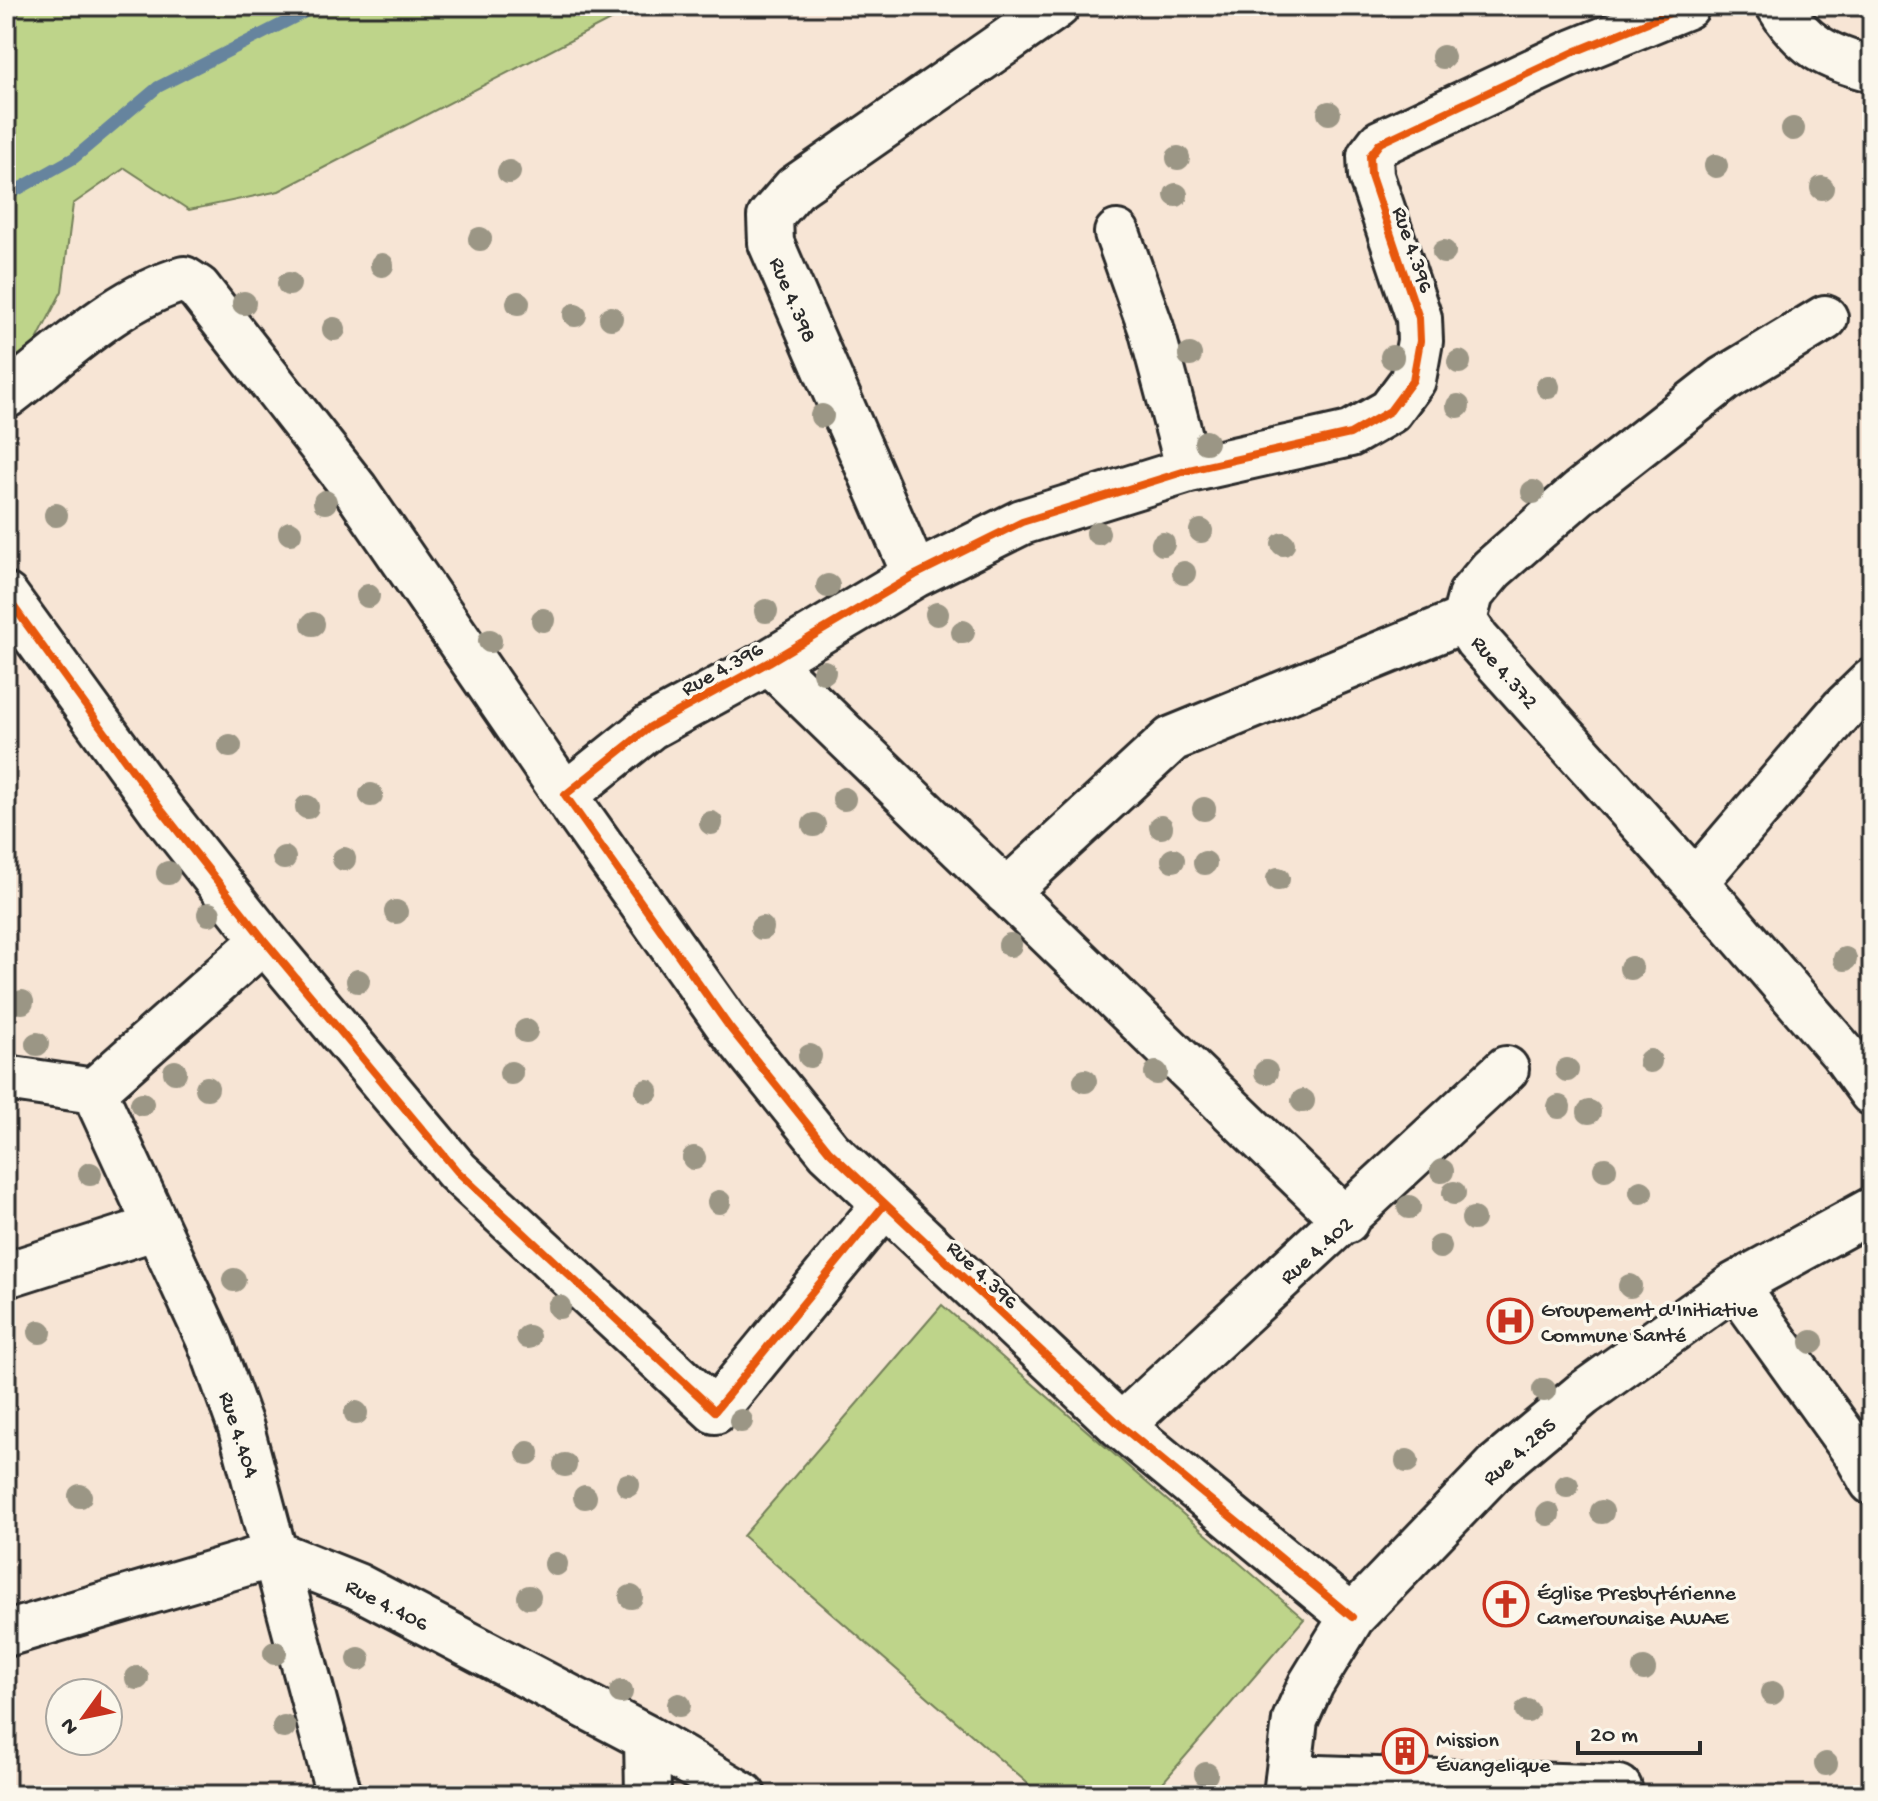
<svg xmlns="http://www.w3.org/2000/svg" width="1878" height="1801" viewBox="0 0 1878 1801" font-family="'Gochi Hand',sans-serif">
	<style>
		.green { fill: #bed48a; stroke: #74805a; stroke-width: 2 }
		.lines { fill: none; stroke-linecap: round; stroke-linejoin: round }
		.stream { stroke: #66849e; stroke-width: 12 }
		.street-casing { stroke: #2b2b2b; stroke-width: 50 }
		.street { stroke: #fbf7ec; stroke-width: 44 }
		.cycleway-casing { stroke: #fbf7ec; stroke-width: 13 }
		.cycleway { stroke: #e8590c; stroke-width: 8 }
		.tree { fill: #9b9685 }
		.labels { text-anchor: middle; stroke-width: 7; stroke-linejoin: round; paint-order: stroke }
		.street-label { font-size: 22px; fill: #2b2b2b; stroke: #fbf7ec }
		.poi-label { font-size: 22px; fill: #2b2b2b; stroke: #fbf7ec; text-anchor: start }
	</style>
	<rect width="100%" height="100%" fill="#f7e5d5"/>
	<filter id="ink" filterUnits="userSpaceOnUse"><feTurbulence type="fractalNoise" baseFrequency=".0125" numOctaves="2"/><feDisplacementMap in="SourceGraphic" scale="16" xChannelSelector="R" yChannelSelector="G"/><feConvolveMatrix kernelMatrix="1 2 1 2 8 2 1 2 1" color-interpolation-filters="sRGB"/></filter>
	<g filter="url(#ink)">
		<!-- green -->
		<path class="green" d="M6 6H637L279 191 189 210 125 168 73 204 62 291 31 352 6 364Z
			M942 1305 1304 1619 1152 1795H1041L743 1536Z"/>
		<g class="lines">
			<!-- stream -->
			<path class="stream" d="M6 196 74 158 158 87 317 6"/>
			<!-- street casing -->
			<g class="street-casing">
				<path id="street" d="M1779 6C1803 46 1828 58 1872 69
					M1117 233 1151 328 1189 470
					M6 396C59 356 118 297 184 279L198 288 355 489 565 795
					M915 575 771 243 770 217 795 188 1057 6
					M6 596 162 811 264 940 457 1171 715 1411 884 1205
					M1464 620 1471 594 1492 569 1580 492 1724 379 1825 318
					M769 662 1346 1221
					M1695 882 1843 709 1872 681
					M1006 892 1172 739 1464 620 1477 640 1695 882 1843 1053 1872 1093
					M6 1078 94 1091
					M94 1091 210 1342 241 1428 339 1795
					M94 1091 264 940
					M6 1275 157 1227
					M1735 1285 1855 1452 1872 1482
					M1121 1426 1506 1069
					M1352 1617 1121 1426 829 1151 730 1028 565 795 650 727 769 662 915 575 1022 522 1189 470 1350 434 1390 411 1413 380 1420 341 1419 318 1371 176 1370 156 1380 143 1574 52 1687 6
					M6 1634 277 1554 357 1586 647 1738 743 1795
					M647 1738 648 1795
					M1288 1777 1619 1788 1618 1795
					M1286 1795 1295 1720 1311 1684 1352 1617 1497 1466 1583 1394 1735 1285 1872 1210"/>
			</g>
			<!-- street -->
			<use href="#street" class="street"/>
			<!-- cycleway casing -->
			<g class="cycleway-casing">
				<path id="cycleway" d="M6 596 162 811 264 940 457 1171 715 1411 884 1205
					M1352 1617 1121 1426 829 1151 730 1028 565 795 650 727 769 662 915 575 1022 522 1189 470 1350 434 1390 411 1413 380 1420 341 1419 318 1371 176 1370 156 1380 143 1574 52 1687 6"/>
			</g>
			<!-- cycleway -->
			<use href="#cycleway" class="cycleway"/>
		</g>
		<!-- trees -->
		<g class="tree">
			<circle cx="1443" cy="57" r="12"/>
			<circle cx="1329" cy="113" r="12"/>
			<circle cx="1793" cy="129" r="12"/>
			<circle cx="1178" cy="158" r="12"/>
			<circle cx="1716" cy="166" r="12"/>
			<circle cx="509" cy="172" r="12"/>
			<circle cx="1822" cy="188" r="12"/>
			<circle cx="1176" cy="195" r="12"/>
			<circle cx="480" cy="239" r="12"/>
			<circle cx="1444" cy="252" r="12"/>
			<circle cx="382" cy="265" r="12"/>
			<circle cx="289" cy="284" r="12"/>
			<circle cx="244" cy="303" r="12"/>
			<circle cx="518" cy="303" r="12"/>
			<circle cx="575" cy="315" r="12"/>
			<circle cx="611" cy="318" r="12"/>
			<circle cx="334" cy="329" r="12"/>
			<circle cx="1190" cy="355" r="12"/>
			<circle cx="1392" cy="357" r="12"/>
			<circle cx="1459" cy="362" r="12"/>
			<circle cx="1548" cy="387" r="12"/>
			<circle cx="1458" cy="406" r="12"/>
			<circle cx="822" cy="416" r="12"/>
			<circle cx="1206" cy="442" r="12"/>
			<circle cx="1533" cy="492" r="12"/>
			<circle cx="325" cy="502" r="12"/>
			<circle cx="56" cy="515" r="12"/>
			<circle cx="1201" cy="531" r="12"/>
			<circle cx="290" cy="533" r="12"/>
			<circle cx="1098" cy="533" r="12"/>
			<circle cx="1163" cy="544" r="12"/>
			<circle cx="1283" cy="544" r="12"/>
			<circle cx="1184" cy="573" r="12"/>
			<circle cx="828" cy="586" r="12"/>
			<circle cx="368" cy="596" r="12"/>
			<circle cx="766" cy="611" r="12"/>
			<circle cx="937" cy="614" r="12"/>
			<circle cx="543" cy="620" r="12"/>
			<circle cx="313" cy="624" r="12"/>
			<circle cx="963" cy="632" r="12"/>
			<circle cx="490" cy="641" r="12"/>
			<circle cx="824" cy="672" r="12"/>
			<circle cx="230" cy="746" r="12"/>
			<circle cx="371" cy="795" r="12"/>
			<circle cx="844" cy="799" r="12"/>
			<circle cx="307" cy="807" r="12"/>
			<circle cx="1204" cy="809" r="12"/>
			<circle cx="711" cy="823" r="12"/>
			<circle cx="814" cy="825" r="12"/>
			<circle cx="1161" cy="827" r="12"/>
			<circle cx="284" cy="858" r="12"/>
			<circle cx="344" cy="859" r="12"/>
			<circle cx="1173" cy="860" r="12"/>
			<circle cx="1205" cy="863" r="12"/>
			<circle cx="168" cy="873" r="12"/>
			<circle cx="1278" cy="879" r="12"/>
			<circle cx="396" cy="912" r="12"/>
			<circle cx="209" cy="914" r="12"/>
			<circle cx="762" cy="928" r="12"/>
			<circle cx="1010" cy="945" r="12"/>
			<circle cx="1845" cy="959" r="12"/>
			<circle cx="1631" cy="968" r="12"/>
			<circle cx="358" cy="981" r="12"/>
			<circle cx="22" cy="1002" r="12"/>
			<circle cx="526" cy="1031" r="12"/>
			<circle cx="37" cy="1044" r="12"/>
			<circle cx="810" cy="1056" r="12"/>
			<circle cx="1650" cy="1061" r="12"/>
			<circle cx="1567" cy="1070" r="12"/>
			<circle cx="175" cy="1072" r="12"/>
			<circle cx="1266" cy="1072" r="12"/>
			<circle cx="511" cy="1073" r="12"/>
			<circle cx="1156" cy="1073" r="12"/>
			<circle cx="1085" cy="1081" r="12"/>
			<circle cx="207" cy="1088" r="12"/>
			<circle cx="647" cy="1091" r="12"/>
			<circle cx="1303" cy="1101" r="12"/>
			<circle cx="142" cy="1104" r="12"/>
			<circle cx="1559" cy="1107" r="12"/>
			<circle cx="1589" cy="1112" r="12"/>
			<circle cx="694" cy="1158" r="12"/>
			<circle cx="1605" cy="1169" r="12"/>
			<circle cx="1442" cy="1171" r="12"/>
			<circle cx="90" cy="1174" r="12"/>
			<circle cx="1641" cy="1192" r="12"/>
			<circle cx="1454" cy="1193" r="12"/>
			<circle cx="719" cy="1202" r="12"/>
			<circle cx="1409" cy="1207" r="12"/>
			<circle cx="1473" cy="1219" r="12"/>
			<circle cx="1440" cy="1247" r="12"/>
			<circle cx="234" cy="1280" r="12"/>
			<circle cx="1630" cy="1286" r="12"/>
			<circle cx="559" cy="1307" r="12"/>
			<circle cx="40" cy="1332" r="12"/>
			<circle cx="528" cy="1337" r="12"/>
			<circle cx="1812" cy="1342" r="12"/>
			<circle cx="1544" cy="1390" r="12"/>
			<circle cx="356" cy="1413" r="12"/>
			<circle cx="741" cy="1421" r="12"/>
			<circle cx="528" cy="1453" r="12"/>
			<circle cx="1407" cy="1461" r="12"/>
			<circle cx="565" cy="1465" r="12"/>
			<circle cx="628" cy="1485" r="12"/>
			<circle cx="1567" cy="1486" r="12"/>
			<circle cx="80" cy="1496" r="12"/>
			<circle cx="585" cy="1497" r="12"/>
			<circle cx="1602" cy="1512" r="12"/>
			<circle cx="1548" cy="1514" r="12"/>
			<circle cx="556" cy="1564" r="12"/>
			<circle cx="529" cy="1597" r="12"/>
			<circle cx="631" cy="1597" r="12"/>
			<circle cx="275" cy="1653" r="12"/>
			<circle cx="359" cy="1659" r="12"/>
			<circle cx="1644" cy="1669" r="12"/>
			<circle cx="137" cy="1678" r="12"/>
			<circle cx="621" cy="1692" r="12"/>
			<circle cx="1772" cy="1693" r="12"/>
			<circle cx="679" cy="1705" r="12"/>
			<circle cx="1527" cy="1711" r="12"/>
			<circle cx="284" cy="1727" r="12"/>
			<circle cx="1826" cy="1764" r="12"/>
			<circle cx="1206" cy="1774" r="12"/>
		</g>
	</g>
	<!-- icons -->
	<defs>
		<g id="hospital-ring" transform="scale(2.3)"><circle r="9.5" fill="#fbf7ec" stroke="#c8321e" stroke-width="1.5"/><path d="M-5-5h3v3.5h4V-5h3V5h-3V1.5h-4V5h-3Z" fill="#c8321e"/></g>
		<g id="church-ring" transform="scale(2.3)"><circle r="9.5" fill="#fbf7ec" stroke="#c8321e" stroke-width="1.5"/><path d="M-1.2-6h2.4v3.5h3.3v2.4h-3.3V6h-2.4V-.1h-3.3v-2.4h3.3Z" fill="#c8321e"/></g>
		<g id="building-ring" transform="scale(2.3)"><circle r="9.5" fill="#fbf7ec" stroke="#c8321e" stroke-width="1.5"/><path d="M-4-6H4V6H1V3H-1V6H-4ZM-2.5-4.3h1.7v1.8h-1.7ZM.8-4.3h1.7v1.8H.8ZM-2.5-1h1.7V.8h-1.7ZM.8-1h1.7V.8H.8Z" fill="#c8321e"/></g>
	</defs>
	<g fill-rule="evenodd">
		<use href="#hospital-ring" x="1510" y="1321"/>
		<use href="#church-ring" x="1506" y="1604"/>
		<use href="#building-ring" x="1405" y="1751"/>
	</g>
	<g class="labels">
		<!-- street labels -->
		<g class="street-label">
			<text transform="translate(1415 249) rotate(71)" y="8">Rue 4.396</text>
			<text transform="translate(795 299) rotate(67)" y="8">Rue 4.398</text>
			<text transform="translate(721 667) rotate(-29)" y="8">Rue 4.396</text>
			<text transform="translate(1506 671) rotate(49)" y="8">Rue 4.372</text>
			<text transform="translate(1315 1249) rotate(-42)" y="8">Rue 4.402</text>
			<text transform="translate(984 1273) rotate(43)" y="8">Rue 4.396</text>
			<text transform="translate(241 1434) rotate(72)" y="8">Rue 4.404</text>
			<text transform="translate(1518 1450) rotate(-42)" y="8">Rue 4.285</text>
			<text transform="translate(388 1603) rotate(27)" y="8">Rue 4.406</text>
		</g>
		<!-- poi labels -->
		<g class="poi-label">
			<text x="1541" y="1316">Groupement d'Initiative<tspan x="1541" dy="25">Commune Santé</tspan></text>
			<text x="1537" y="1599">Église Presbytérienne<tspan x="1537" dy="25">Camerounaise AWAE</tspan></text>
			<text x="1436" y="1746">Mission<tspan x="1436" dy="25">Évangelique</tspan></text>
		</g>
	</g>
	<!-- margin -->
	<rect width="1878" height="1801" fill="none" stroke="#fbf7ec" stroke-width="32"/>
	<rect x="16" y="16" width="1846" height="1769" fill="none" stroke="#2b2b2b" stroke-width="3" filter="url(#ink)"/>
	<!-- north arrow -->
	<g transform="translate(84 1717) rotate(237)"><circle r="38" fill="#fbf7ec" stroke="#a8a59f" stroke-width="2"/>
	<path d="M0-6L14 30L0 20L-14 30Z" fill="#c8321e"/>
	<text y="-12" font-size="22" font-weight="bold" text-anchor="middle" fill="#2b2b2b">N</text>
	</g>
	<!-- scale -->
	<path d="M1578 1741v12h122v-12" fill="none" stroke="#2b2b2b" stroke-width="4"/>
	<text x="1590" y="1741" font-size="24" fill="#2b2b2b" stroke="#fbf7ec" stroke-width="6" paint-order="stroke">20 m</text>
</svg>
